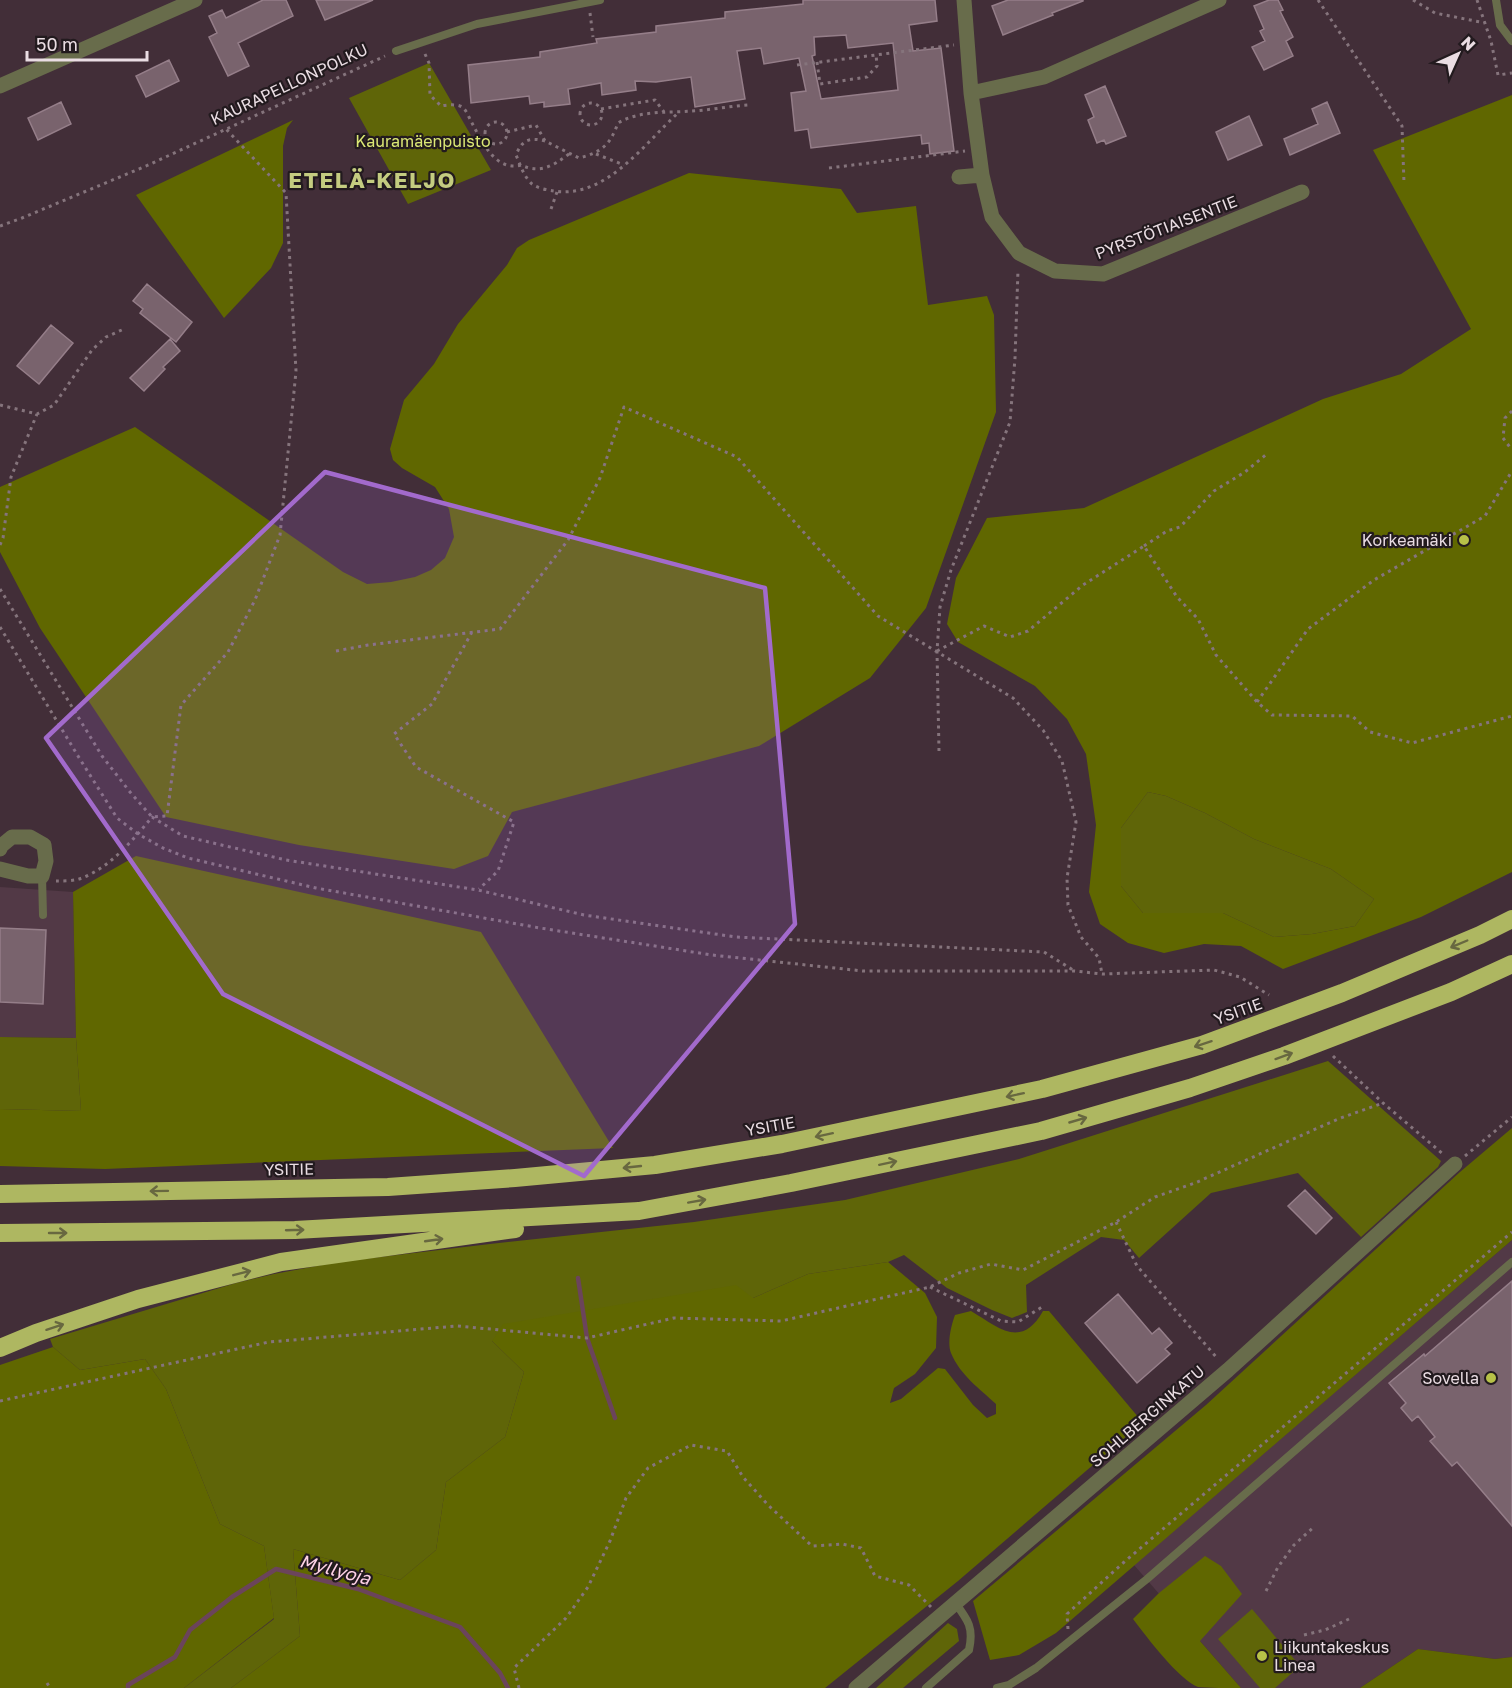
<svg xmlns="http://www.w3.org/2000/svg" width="1512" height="1688" viewBox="0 0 1512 1688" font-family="'Golos Text',sans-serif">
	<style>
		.built { fill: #523946 }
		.green { fill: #5f6508 }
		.forest { fill: #606700; fill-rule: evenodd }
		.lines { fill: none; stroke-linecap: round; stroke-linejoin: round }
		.stream { stroke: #6b445b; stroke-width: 4.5 }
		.building { fill: #79636d; stroke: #957e89; stroke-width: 1.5; fill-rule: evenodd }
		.path { stroke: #85747c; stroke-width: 3; stroke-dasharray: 3 4.5; stroke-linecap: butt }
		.lane { stroke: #686c4b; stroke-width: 8 }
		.street { stroke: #686c4b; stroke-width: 15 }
		.highway { stroke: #aeb761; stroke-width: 18 }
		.oneway { stroke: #686840 }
		.marked { fill: #a26acc; fill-opacity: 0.2; stroke: #a26acc; stroke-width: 4.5; stroke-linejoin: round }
		.poi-dot { fill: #b7c148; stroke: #221a1e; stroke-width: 2 }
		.labels { text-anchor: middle; stroke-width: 4.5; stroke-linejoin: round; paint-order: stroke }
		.street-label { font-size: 16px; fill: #eadde3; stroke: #221a1e }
		.park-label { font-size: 16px; fill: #dce875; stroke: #221a1e }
		.poi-label { font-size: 16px; fill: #eadde3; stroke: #221a1e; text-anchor: end }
		.water-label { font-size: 18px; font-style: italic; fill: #ffd3e7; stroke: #221a1e }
		.district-label { font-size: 22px; font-weight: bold; letter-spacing: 1.5px; fill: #c4cc80; stroke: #221a1e }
	</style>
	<rect width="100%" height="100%" fill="#422e38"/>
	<!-- built -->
	<path class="built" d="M0 887 73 892 76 1038 0 1037Z
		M1512 1240V1657L1495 1659 1418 1649 1360 1688H1241L1134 1565Z"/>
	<!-- green -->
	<path class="green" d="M429 63 491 170 408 204 349 98Z
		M1148 792 1166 796 1205 813 1254 839 1331 869 1374 899 1355 926 1312 934 1274 937 1223 913H1143L1121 886V828Z
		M0 1037 76 1038 81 1111 0 1109Z
		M1328 1061 1441 1161 1438 1167 1361 1237 1298 1173 1211 1193 1139 1258 1124 1240 1101 1237 1026 1285 1027 1312 1012 1318 992 1310 947 1288 904 1255 888 1262 808 1274 753 1298 492 1341 524 1372 505 1437 446 1482 436 1550 400 1580 293 1549 300 1636 231 1688H184L274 1619 264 1546 220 1524 166 1389 145 1359 80 1370 53 1347 50 1339 236 1283 274 1274 338 1262 490 1244 694 1222 845 1200 1019 1159Z
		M1252 1609 1300 1666 1275 1688H1260L1218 1639Z
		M948 1623 957 1629 959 1641 903 1688H876Z"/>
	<!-- forest -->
	<path class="forest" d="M1512 95V872L1421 917 1283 969 1241 946 1204 944 1164 953 1128 943 1100 924 1089 892 1096 825 1086 754 1067 719 1035 686 958 642 947 624 956 578 987 518 1084 508 1323 399 1401 374 1471 329 1373 150ZM1148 792 1166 796 1205 813 1254 839 1331 869 1374 899 1355 926 1312 934 1274 937 1223 913H1143L1121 886V828Z
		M293 120 287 128 283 146V243L271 268 224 318 136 195Z
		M689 173 841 189 857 213 916 206 928 305 987 296 994 315 996 412 926 608 870 678 759 746 512 812 488 856 454 869 299 845 166 817 40 628 0 552V487L135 427 343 572 367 584 391 582 415 577 431 570 445 558 454 537 449 509 435 487 402 468 393 460 390 449 404 400 434 364 458 324 507 265 517 248 529 240Z
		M136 856 481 932 613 1148 105 1169 0 1166V1109L81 1111 76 1038 73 892Z
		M1512 1128V1240L1056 1633 1019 1655 990 1660 973 1601 1206 1405 1460 1172Z
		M888 1262 925 1293 937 1317 936 1348 915 1374 894 1388 890 1403 901 1399 938 1368 945 1369 973 1405 987 1418 996 1414V1404C980 1389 960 1375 951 1353 947 1343 951 1326 955 1315L971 1311C998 1327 1021 1350 1043 1311H1049L1139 1418 1136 1428 958 1581 825 1688H231L300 1636 293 1549 400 1580 436 1550 446 1482 505 1437 524 1372 492 1341 503 1324 736 1285 753 1298 808 1274Z
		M53 1347 80 1370 145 1359 166 1389 220 1524 264 1546 274 1618 184 1688H0V1365Z
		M1205 1556 1221 1566 1242 1594 1200 1641 1241 1688C1229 1688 1208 1688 1198 1687 1179 1680 1146 1636 1133 1619L1159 1593Z
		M1418 1649 1495 1659 1512 1657V1688H1360Z"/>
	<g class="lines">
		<!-- stream -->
		<path class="stream" d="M578 1278 587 1338 615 1418
			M128 1688V1685L175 1657 190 1630 232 1597 276 1569 358 1589 460 1627 500 1673 508 1688"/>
	</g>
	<!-- building -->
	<path class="building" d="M263 0H286L293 16 238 43 249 66 228 76 209 37 217 33 209 16 222 10 226 18Z
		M316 0H373L325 20Z
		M803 0H935L937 21 909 25 913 51 941 48 954 151 930 154 929 143 922 144 921 135 811 148 808 129 795 131 791 93 806 91 799 58 764 64 761 48 737 51 745 99 695 107 691 77 656 82 635 81 636 90 602 95 601 83 568 89 570 104 544 107V102L530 104 529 96 471 103 468 65 540 57V52L597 43 596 39 656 32V26L725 18V12L803 4ZM846 35 848 48 893 43 898 90 821 99 812 56 815 55 814 37Z
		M1008 0H1083V1L1052 13 1053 15 1003 35 992 6Z
		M1269 0H1278L1283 10 1280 11 1293 37 1286 41 1293 56 1264 70 1252 47 1265 41 1260 31 1264 29 1254 6Z
		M169 60 179 81 146 97 136 76Z
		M1105 86 1126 136 1106 144 1104 140 1097 143 1088 120 1094 117 1085 95Z
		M61 102 71 124 38 140 28 118Z
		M1327 102 1340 133 1290 155 1284 139 1318 124 1312 109Z
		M1249 116 1262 145 1228 160 1216 132Z
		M147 284 192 322 176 342 140 313 143 309 133 301Z
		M51 325 73 343 39 384 17 366Z
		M170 339 180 351 163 367 165 369 144 391 130 378Z
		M0 928 46 930 43 1004 0 1002Z
		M1305 1190 1332 1218 1316 1234 1288 1206Z
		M1512 1281V1526L1457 1462 1452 1466 1430 1441 1435 1437 1418 1416 1412 1421 1401 1408 1406 1403 1389 1383 1424 1354 1425 1356Z
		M1118 1294 1152 1334 1159 1328 1172 1343 1165 1349 1170 1354 1137 1383 1085 1323Z"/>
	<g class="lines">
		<!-- path -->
		<path class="path" d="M1318 0 1402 126 1404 183
			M1413 0 1435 13 1485 23
			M1477 0 1491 41 1498 75 1512 73
			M590 13 593 37
			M425 54 429 63 430 95 441 106C446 105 455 104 460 106 466 108 468 116 471 121 481 140 495 172 521 165 540 174 553 166 569 154
			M817 62 820 84 867 77 877 66 876 54
			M797 65 954 45
			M580 114a11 11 0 1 1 22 0a11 11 0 1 1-22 0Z
			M601 109 655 100 664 112
			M485 133a11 11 0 1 1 22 0a11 11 0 1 1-22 0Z
			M507 132 536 125 545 141 579 158C602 152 610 145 618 123 640 110 668 113 692 111 711 110 730 106 749 105
			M545 141C529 137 522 140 516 155 520 164 524 177 532 184 537 188 547 190 554 191 606 199 644 144 678 113
			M596 154 624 165
			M829 168 965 151
			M551 209 557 192
			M0 226 22 218 146 166 385 56
			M0 405 37 414 54 405 92 350 106 337 124 329
			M1512 411 1505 418 1503 438 1512 450
			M0 545 3 538 11 477 37 414
			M1144 546 1167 531 1180 527 1214 491 1245 472 1268 453
			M0 589 102 756 130 792 152 817 167 816 181 705 228 652 255 600 280 535 296 371 286 193 226 129
			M0 627 78 756 117 818 138 834 163 848 188 858 316 888 540 928 712 955 863 971H1075L1102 974 1214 970 1240 977 1269 995
			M472 632 432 704 394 734 416 767 514 822 498 871 479 889
			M336 651 368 645 500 629 568 540 600 478 624 407 737 457 878 616 1013 698 1043 730 1062 761 1076 822 1067 878 1068 905 1081 937 1099 958 1102 974
			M937 651 984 626 1010 637 1028 631 1083 585 1144 546 1177 597 1198 619 1216 655 1257 702 1272 715 1352 716 1370 732 1412 743 1512 716
			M1257 702 1308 629 1374 580 1485 516 1512 471
			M939 751 937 651 940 607 951 570 1010 422 1015 358 1018 270
			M56 881C63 881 72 881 79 879 109 869 133 840 152 817L183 836 286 860 478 890 584 915 736 937 1044 952 1073 970
			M1333 1056 1383 1103 1443 1154
			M1465 1156 1512 1117
			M1116 1222 1137 1266 1218 1359
			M930 1287 1001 1321 1018 1322 1042 1307
			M0 1401 269 1342 457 1326 587 1338 674 1318 781 1321 930 1287 959 1273 991 1264 1023 1270 1116 1222 1155 1197 1195 1183 1338 1119 1383 1103
			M1266 1591 1278 1567 1294 1545 1315 1526
			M1068 1629 1067 1614 1123 1563 1512 1232
			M1304 1635 1325 1630 1349 1619
			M47 1683 50 1688
			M519 1688 514 1668 566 1618 588 1587 610 1541 626 1498 648 1468 691 1445 727 1451 743 1477 768 1505 812 1546 842 1544 861 1548 875 1576 909 1585 931 1607"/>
		<!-- lane -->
		<path class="lane" d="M1496 0 1500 25 1512 41
			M396 51 477 24 600 0
			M42 876 43 915
			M926 1688 969 1650C974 1628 968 1620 956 1604
			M997 1688 1009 1685 1036 1668 1147 1579 1512 1262"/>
		<!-- street -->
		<path class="street" d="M964 0 971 93 982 175 992 217 1019 253 1055 271 1103 274 1302 192
			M0 86 195 0
			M971 93 1044 77 1219 0
			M959 177 982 175
			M0 849 1 846 12 837H30L44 845 46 861 42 876H28L0 869
			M856 1688 1228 1370 1455 1164"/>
		<!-- highway -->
		<path class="highway" d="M0 1194 388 1187 515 1178 655 1165 782 1144 1042 1089 1202 1045 1342 993 1480 935 1512 919
			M0 1233 295 1230 639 1211 791 1183 1041 1131 1190 1088 1284 1056 1451 992 1512 964
			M0 1348 36 1333 138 1299 281 1262 515 1229"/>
	</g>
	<!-- one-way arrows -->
	<defs><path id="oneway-shaft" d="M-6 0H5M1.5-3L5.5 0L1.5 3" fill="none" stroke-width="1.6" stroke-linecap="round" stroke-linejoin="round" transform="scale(1.5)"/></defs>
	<g class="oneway">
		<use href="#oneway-shaft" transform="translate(1459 944) rotate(157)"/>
		<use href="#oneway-shaft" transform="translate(1203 1044) rotate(162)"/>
		<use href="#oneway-shaft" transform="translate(1284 1056) rotate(-20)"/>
		<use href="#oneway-shaft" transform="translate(1015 1095) rotate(168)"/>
		<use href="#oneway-shaft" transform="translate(1078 1120) rotate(-16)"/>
		<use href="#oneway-shaft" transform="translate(824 1135) rotate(168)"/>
		<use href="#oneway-shaft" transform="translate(888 1163) rotate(-12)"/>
		<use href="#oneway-shaft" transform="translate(632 1167) rotate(174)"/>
		<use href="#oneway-shaft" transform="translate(159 1191) rotate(179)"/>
		<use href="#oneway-shaft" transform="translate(697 1201) rotate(-10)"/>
		<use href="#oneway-shaft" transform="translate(295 1230) rotate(-2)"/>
		<use href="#oneway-shaft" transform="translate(58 1233)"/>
		<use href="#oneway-shaft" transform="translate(434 1240) rotate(-8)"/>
		<use href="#oneway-shaft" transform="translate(242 1273) rotate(-14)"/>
		<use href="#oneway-shaft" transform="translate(55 1327) rotate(-18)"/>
	</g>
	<!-- marked area -->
	<path class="marked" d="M325 472 765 588 795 924 584 1176 223 994 46 738Z"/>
	<!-- markers -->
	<g class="poi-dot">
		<circle cx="1464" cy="540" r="6"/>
		<circle cx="1491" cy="1378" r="6"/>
		<circle cx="1262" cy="1656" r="6"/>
	</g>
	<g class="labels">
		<!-- street labels -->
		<g class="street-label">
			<text transform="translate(289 84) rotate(-25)" y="6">KAURAPELLONPOLKU</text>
			<text transform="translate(1166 227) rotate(-21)" y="6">PYRSTÖTIAISENTIE</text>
			<text transform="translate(1238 1011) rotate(-20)" y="6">YSITIE</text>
			<text transform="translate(770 1126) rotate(-10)" y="6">YSITIE</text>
			<text transform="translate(289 1169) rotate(-1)" y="6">YSITIE</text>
			<text transform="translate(1147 1416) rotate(-41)" y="6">SOHLBERGINKATU</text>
		</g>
		<!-- park labels -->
		<g class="park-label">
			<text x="423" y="147">Kauramäenpuisto</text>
		</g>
		<!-- poi labels -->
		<g class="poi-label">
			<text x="1452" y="546">Korkeamäki</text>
			<text x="1479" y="1384">Sovella</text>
			<text x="1274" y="1653" text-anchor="start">Liikuntakeskus<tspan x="1274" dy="18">Linea</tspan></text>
		</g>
		<!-- water labels -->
		<g class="water-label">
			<text transform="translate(335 1570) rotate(15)" y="6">Myllyoja</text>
		</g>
		<!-- district labels -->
		<g class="district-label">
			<text x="372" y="188">ETELÄ-KELJO</text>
		</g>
	</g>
	<!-- north arrow -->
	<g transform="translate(1458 54) rotate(45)" stroke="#221a1e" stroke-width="4.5" paint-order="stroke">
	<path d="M0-4.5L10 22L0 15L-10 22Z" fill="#eadde3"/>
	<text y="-9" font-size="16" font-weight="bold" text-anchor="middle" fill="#eadde3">N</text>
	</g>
	<!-- scale -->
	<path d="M27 51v9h120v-9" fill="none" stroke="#eadde3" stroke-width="3"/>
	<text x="36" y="51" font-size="18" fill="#eadde3" stroke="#221a1e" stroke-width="4.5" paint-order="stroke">50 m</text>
</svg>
